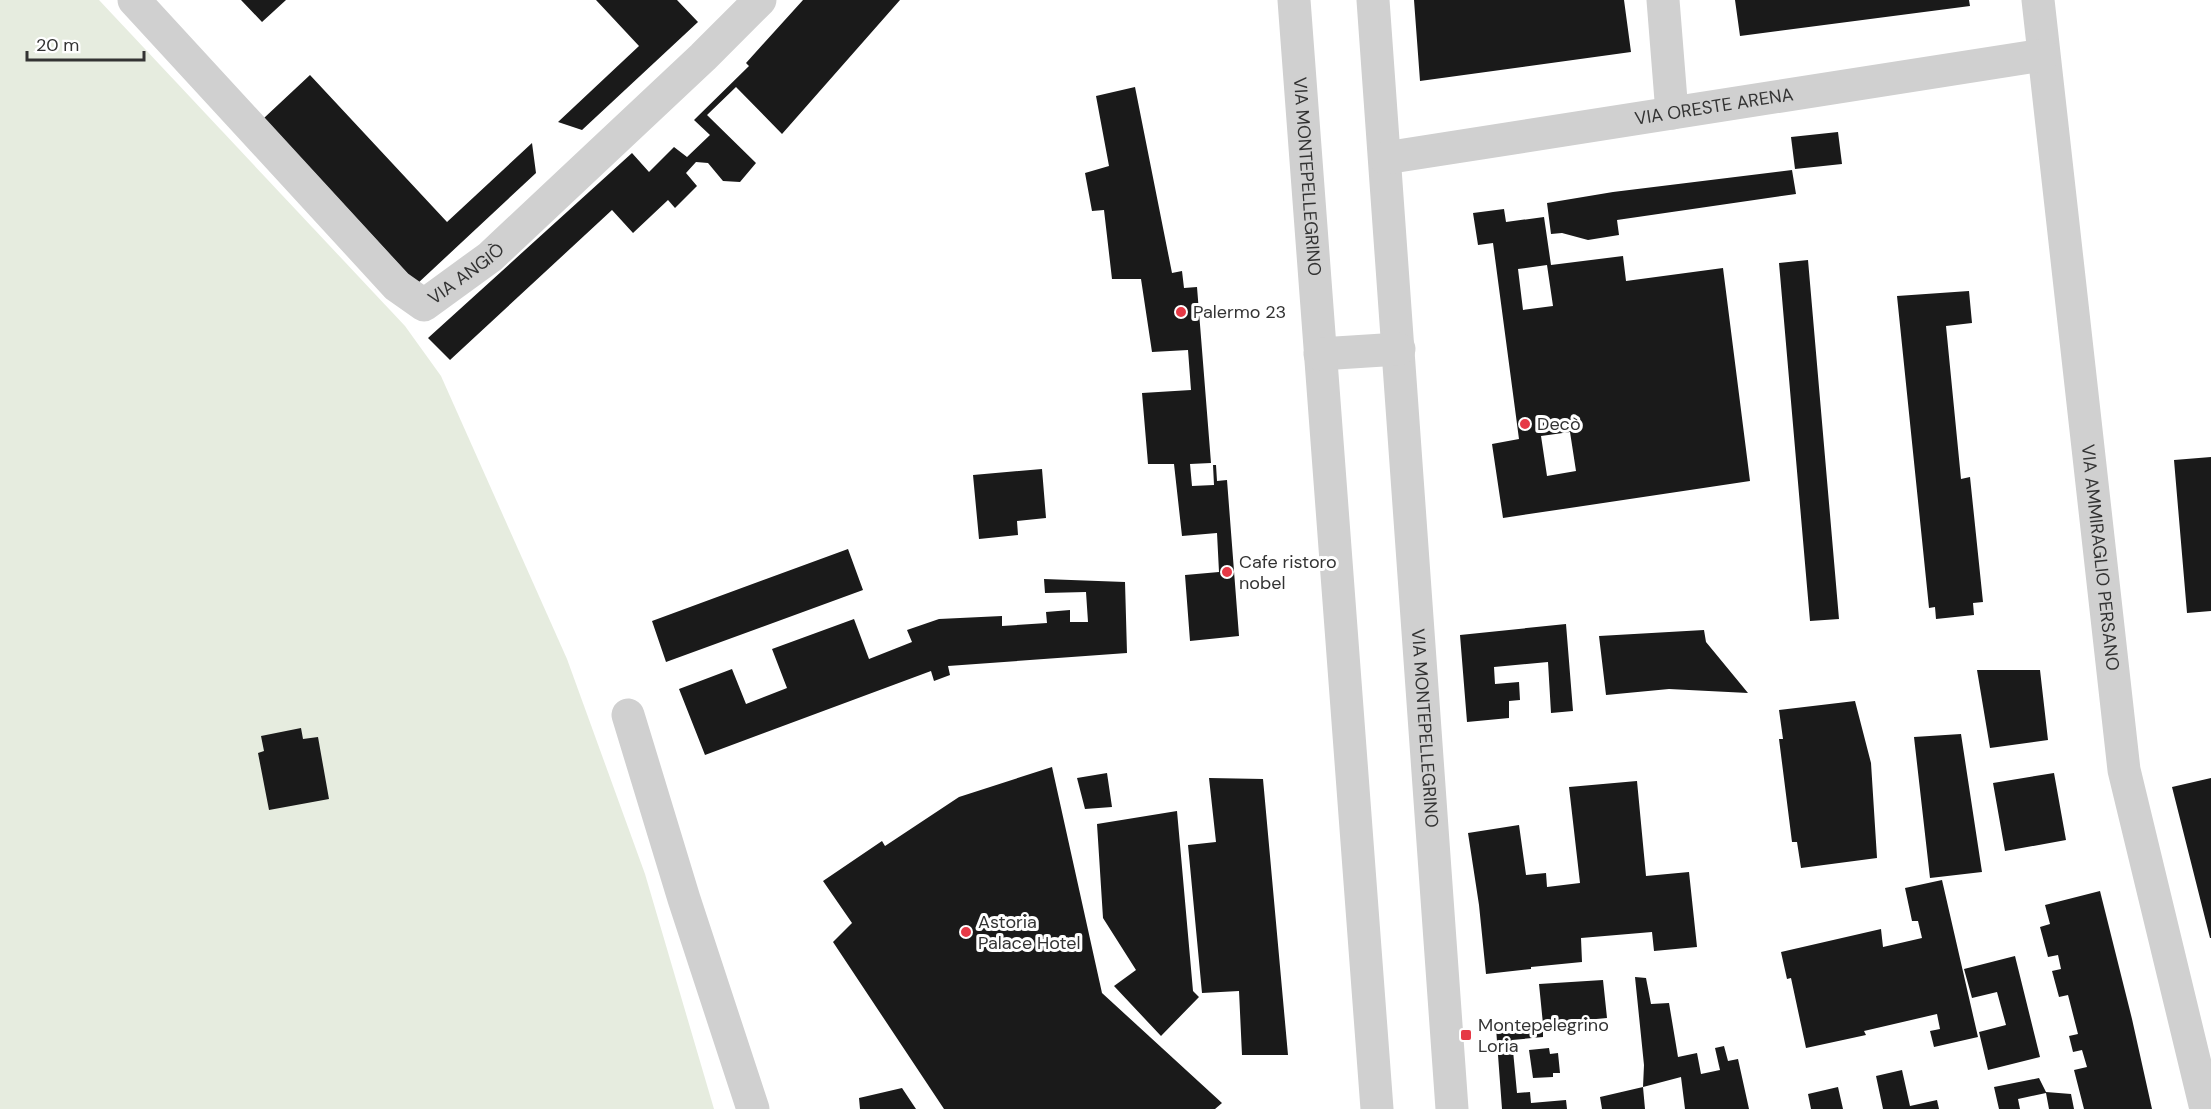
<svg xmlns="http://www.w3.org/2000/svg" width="2211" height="1109" viewBox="0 0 2211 1109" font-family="'DM Sans',sans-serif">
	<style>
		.green { fill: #e6ecdf }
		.building { fill: #1a1a1a; fill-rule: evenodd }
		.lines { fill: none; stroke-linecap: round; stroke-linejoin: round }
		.minor { stroke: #d0d0d0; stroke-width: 33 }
		.poi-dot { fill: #e63946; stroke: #fff; stroke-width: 2 }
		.labels { text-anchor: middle; stroke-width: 6; stroke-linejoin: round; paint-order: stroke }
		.street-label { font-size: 18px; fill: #333; stroke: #fff }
		.poi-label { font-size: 18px; fill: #333; stroke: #fff; text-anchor: start }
	</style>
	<rect width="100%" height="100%" fill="#fff"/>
	<!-- green -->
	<path class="green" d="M0 0H99L405 326 441 376 567 659 645 874 714 1109H0Z"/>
	<!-- building -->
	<path class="building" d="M241 0H286L262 22Z
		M596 0H677L698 22 582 130 558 122 639 46Z
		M803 0H900L782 134 736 87 707 115 756 163 740 182 723 181 708 163 696 162 686 173 697 186 675 208 668 200 633 233 612 210 450 360 428 338 632 153 649 172 674 147 687 157 710 135 694 120 749 66 746 63Z
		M1414 0H1624L1631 52 1420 81Z
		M1735 0H1969L1970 6 1740 36Z
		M310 75 447 222 532 143 536 173 417 284 264 118Z
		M1135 87 1172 273 1182 271 1184 288 1197 287 1211 463 1190 464 1192 486 1214 485 1213 465H1216L1217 481 1227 480 1239 636 1190 641 1185 575 1219 572 1217 533 1182 536 1174 464H1148L1142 393 1191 390 1188 350 1152 352 1141 279H1112L1104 210 1092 211 1085 173 1109 166 1096 96Z
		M1838 132 1842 164 1795 169 1791 137Z
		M1792 170 1796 194 1617 220 1619 235 1588 240 1562 233 1551 234 1547 203 1613 192Z
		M1504 209 1506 222 1544 217 1551 265 1623 256 1626 281 1723 268 1750 481 1503 518 1492 444 1519 439 1493 243 1478 245 1473 213ZM1547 265 1553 306 1523 310 1518 269ZM1570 432 1576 471 1547 476 1541 436Z
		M1808 260 1839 619 1810 621 1779 263Z
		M1969 291 1972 323 1946 326 1961 479 1970 477 1983 602 1973 603 1974 615 1936 619 1935 607 1929 608 1897 296Z
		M2211 457V611L2187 613 2174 460Z
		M1042 469 1046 518 1017 521 1018 535 979 539 973 475Z
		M848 549 863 590 666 662 652 621Z
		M1044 579 1125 582 1127 653 948 666 950 675 934 681 931 671 705 755 679 689 732 669 746 704 787 688 772 649 854 619 869 659 912 642 907 630 939 619 1002 616V626L1047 623 1046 612 1070 610V622H1088L1086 592 1045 593Z
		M1566 624 1573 711 1551 713 1548 662 1494 667 1495 684 1519 682 1520 700 1509 701V718L1467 722 1460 635Z
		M1704 630 1706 642 1748 693 1669 689 1606 695 1599 636Z
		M1977 670H2040L2048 740 1990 748Z
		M1855 701 1871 763 1877 858 1801 868 1797 842H1792L1779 739H1783L1779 710Z
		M301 728 303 739 318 737 329 799 269 810 258 753 264 751 261 736Z
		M1961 734 1982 872 1930 878 1914 737Z
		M1052 767 1102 993 1222 1103 1215 1109H944L833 942 852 923 823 881 882 841 885 846 959 797Z
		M1107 773 1112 807 1085 809 1077 778Z
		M2054 773 2066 840 2005 851 1993 783Z
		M1209 778 1263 779 1288 1055H1242L1239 991 1202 993 1188 845 1216 842Z
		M2211 778V938H2210L2172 787Z
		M1637 781 1646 876 1689 872 1697 947 1654 951 1652 932 1581 938 1582 962 1531 967V969L1486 974 1479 905 1468 833 1519 825 1526 875 1546 873 1547 887 1580 883 1569 787Z
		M1177 811 1193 991 1199 997 1161 1036 1114 986 1136 970 1103 918 1097 824Z
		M1942 880 1978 1037 1934 1047 1930 1031 1940 1029 1937 1014 1864 1031 1866 1035 1806 1048 1791 978 1787 979 1781 952 1881 929 1883 947 1922 938 1918 921H1912L1905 888Z
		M2100 891 2132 1019 2152 1109H2084L2074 1070 2087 1067 2082 1050 2073 1052 2069 1036 2078 1034 2068 995 2059 997 2052 971 2061 969 2058 955 2048 957 2040 927 2050 924 2045 905Z
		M2015 956 2040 1057 1988 1070 1979 1032 2006 1025 1997 992 1972 998 1964 969Z
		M1635 977 1646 978 1651 1004 1669 1003 1678 1057 1697 1053 1701 1074 1720 1070 1715 1048 1724 1046 1728 1061 1738 1059 1749 1109H1685L1681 1077 1643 1087 1644 1065Z
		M1603 980 1607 1018 1543 1024 1539 984Z
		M1543 1024V1037L1512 1040 1517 1093 1530 1092 1531 1103 1566 1100 1567 1109H1502L1496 1028Z
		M1549 1048 1550 1054 1558 1053 1560 1073H1553V1077L1533 1078 1529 1050Z
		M1902 1070 1910 1106 1937 1100 1939 1109H1883L1876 1076Z
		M2039 1078 2046 1092 2071 1094 2074 1109H2049L2046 1093 2018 1099 2020 1109H1999L1994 1087Z
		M1643 1087 1645 1109H1602L1600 1097Z
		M1838 1087 1843 1109H1811L1808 1094Z
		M902 1088 916 1109H860L859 1098Z"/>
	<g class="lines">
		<!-- minor -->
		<g class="minor">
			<path id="s1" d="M134 0 397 286 424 305 490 257 703 57 760 0"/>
			<path id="s2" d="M1294 0 1377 1109"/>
			<path id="s3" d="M1373 0 1452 1109"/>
			<path d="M1663 0 1672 113"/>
			<path id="s4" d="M2038 0 2124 770 2206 1109"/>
			<path id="s5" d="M1385 158 2043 55"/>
			<path d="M1320 354 1399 349"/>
			<path d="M628 715 684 899 753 1109"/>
		</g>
	</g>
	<!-- markers -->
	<g class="poi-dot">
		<circle cx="1181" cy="312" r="6"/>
		<circle cx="1525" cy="424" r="6"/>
		<circle cx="1227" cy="572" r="6"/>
		<circle cx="966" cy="932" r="6"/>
		<rect x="1460" y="1029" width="12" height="12" rx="3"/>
	</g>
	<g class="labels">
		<!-- street labels -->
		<g class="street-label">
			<text dy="6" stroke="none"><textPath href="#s5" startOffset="333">VIA ORESTE ARENA</textPath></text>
			<text dy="6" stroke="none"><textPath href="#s2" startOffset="177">VIA MONTEPELLEGRINO</textPath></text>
			<text dy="6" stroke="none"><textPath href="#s1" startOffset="474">VIA ANGIÒ</textPath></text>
			<text dy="6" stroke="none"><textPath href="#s4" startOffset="561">VIA AMMIRAGLIO PERSANO</textPath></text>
			<text dy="6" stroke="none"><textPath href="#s3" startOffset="730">VIA MONTEPELLEGRINO</textPath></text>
		</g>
		<!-- poi labels -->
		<g class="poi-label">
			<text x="1193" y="318">Palermo 23</text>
			<text x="1537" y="430">Decò</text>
			<text x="1239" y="568">Cafe ristoro<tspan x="1239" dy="21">nobel</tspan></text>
			<text x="978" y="928">Astoria<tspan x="978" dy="21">Palace Hotel</tspan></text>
			<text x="1478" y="1031">Montepelegrino<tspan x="1478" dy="21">Loria</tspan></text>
		</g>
	</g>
	<!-- scale -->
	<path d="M27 51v9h117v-9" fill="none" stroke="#333333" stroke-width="3"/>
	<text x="36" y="51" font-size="18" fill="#333333" stroke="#ffffff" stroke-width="4.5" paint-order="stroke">20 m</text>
</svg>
